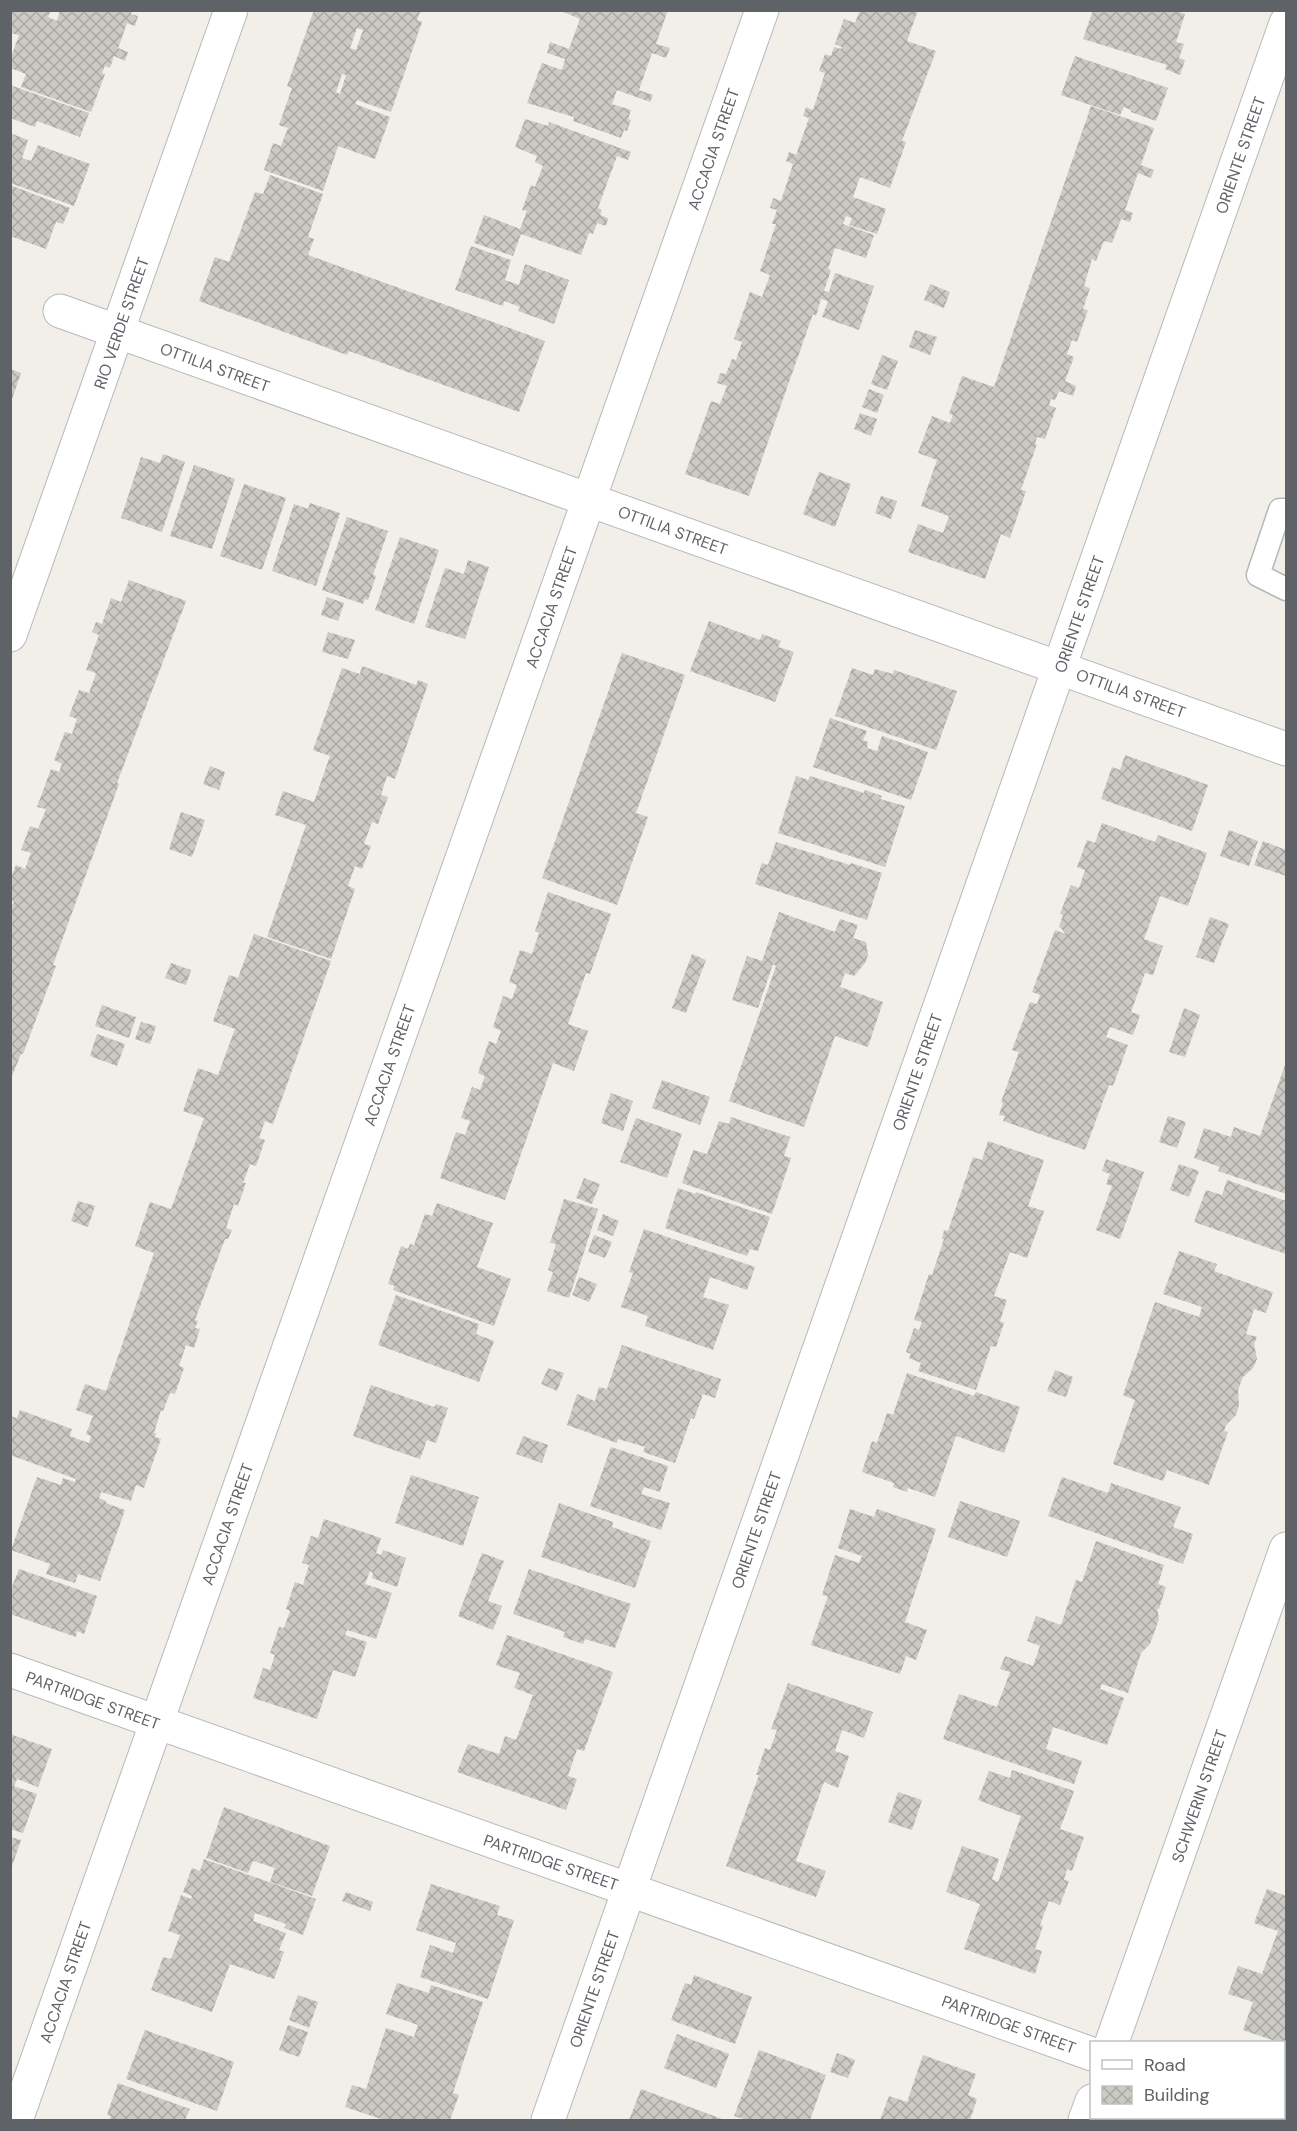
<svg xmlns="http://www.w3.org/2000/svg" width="1297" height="2131" viewBox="0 0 1297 2131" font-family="'DM Sans',sans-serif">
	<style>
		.building { fill: url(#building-cross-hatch); fill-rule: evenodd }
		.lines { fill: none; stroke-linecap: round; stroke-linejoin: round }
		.lane-casing { stroke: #b5b8bc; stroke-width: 25 }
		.street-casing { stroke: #b5b8bc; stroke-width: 35 }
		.lane { stroke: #fff; stroke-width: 22 }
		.street { stroke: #fff; stroke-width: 33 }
		.labels { text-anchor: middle; stroke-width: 4.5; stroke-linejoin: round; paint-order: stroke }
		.street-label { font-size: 16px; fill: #5f6368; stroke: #fff }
	</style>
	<defs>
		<pattern id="building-cross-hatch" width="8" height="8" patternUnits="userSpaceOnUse" patternTransform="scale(1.5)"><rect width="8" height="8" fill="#cccac5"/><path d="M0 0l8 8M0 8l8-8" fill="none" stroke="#a9a8a4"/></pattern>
	</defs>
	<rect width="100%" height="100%" fill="#f1efe8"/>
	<!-- building -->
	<path class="building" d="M13 10H51L48 17 57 21 60 10H132L131 14 138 16 135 26 127 23 119 46 118 48 128 52 125 61 114 56 110 68 105 66 102 73 105 74 91 112 21 87 26 74 10 68V60L19 35 10 33V18Z
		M314 10H421L417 20 422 22 391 112 357 100 355 104 390 117 375 159 338 146 323 191 264 170 273 143 281 146 288 128 279 125 292 88 287 86ZM357 28 363 30 356 50 350 48ZM342 74 346 75 340 94 336 92Z
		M559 10H668L656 44 670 48 666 58 652 53 639 90 653 95 650 102 617 90 612 104 631 110 628 119 631 120 627 131 624 130 621 138 573 121 574 117 527 103 542 63 562 70 565 59 547 53 550 42 569 49 580 19Z
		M860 10H918L907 41 936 51 902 141 906 142 890 188 860 177 853 197 886 209 877 234 849 225 852 218 846 216 843 224 874 235 866 258 835 248 828 269 831 270 824 291 829 292 835 273 874 286 859 330 822 317 828 301 821 299 816 316 813 314 749 496 685 474 711 401 720 404 727 386 717 383 720 373 726 374 732 359 736 360 742 342 734 339 750 292 762 297 770 275 760 271 776 224H772L777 210 770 208 773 198 781 201 793 164 786 161 789 152 796 155 809 118 803 116 806 107 813 110 825 73 819 71 825 54 831 56 834 47 841 49 842 47 835 44 844 19 855 23Z
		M1093 10H1173L1185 14 1176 42 1184 44 1179 58 1185 60 1180 75 1165 69 1167 65 1083 39Z
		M1075 56 1168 88 1156 121 1131 112V110L1124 107 1120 115 1061 95Z
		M10 85 89 113 80 137 37 121 35 127 10 118Z
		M1091 106 1154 128 1141 165 1154 170 1151 178 1138 173 1125 210 1133 213 1130 222 1121 219 1112 243 1104 241 1096 261 1092 259 1084 286 1090 288 1083 309 1088 310 1077 342 1072 340 1067 354 1074 357 1065 381 1076 386 1073 396 1059 391 1055 400 1051 399 1049 405 1056 408 1045 439 1037 437 1035 444H1037L1021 490 1026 491 1010 538 1001 534 985 579 908 552 918 524 943 533 949 516 921 506 937 460 918 453 932 416 950 423 953 415 949 414 962 376 994 387Z
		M525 119 548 126 549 122 631 152 628 160 617 156 598 208 602 210 600 215 608 218 606 226 597 223 593 234 589 233 581 255 521 234 513 256 474 243 484 215 520 229 527 211 522 210 531 185 535 187 543 166 535 162 537 156 515 147Z
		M10 133 28 140 22 158 31 161 38 145 90 164 74 206 10 183Z
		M270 175 323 194 308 237 314 239 308 255 545 341 519 412 349 351 347 355 199 301 215 257 229 262 255 192 263 194Z
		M10 185 70 208 63 224 56 222 46 249 10 236Z
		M471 246 511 260 505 280 519 285 525 264 569 280 554 324 518 311 520 307 504 301 503 306 455 290Z
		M930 284 950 292 944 308 924 300Z
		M915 330 937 337 930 355 909 347Z
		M882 355 898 361 887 390 871 384Z
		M10 369 21 373 11 402 10 401Z
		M869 389 884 395 877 413 862 407Z
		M860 413 877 419 871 436 854 429Z
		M163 454 185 462 162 532 121 518 141 457 160 463Z
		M194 465 235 479 212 549 170 536Z
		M819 472 851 484 835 527 803 514Z
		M244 484 286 498 262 570 220 556Z
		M881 496 897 501 891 519 875 513Z
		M310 503 340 513 316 586 272 571 294 504 308 509Z
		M347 517 388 531 373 575 376 576 368 600 365 599 363 604 322 590Z
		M400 537 439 550 414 624 375 610Z
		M468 560 489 567 465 639 425 627 445 568 464 574Z
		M129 580 186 601 117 783 119 784 53 965 56 966 23 1054H21L10 1081V910L14 901 10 900V880L16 865 25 869 31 853 21 850 30 826 38 829 46 809 37 807 51 769 59 772 62 764 54 760 65 732 72 734 77 719 69 716 79 690 89 693 96 673 86 670 99 635 92 632 96 622 102 624 111 598 121 602Z
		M327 597 344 603 338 621 321 615Z
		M709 621 760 640 762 634 781 641 778 647 794 652 775 702 690 671Z
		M328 632 355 640 348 659 322 652Z
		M622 653 685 675 636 813 648 817 617 905 542 878Z
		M362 666 416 685 418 680 428 684 395 779 387 776 381 795 388 797 378 824 372 822 364 844 371 846 362 869 355 866 348 886 355 889 331 959 267 937 306 825 275 815 283 791 314 802 330 756 313 750 342 668 360 674Z
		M852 668 873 675 875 669 893 674 894 670 957 691 936 750 835 716Z
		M830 718 867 731 863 740 868 742 867 748 877 751 882 736 928 752 911 800 813 767Z
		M1125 755 1208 785 1192 831 1101 799 1112 767 1120 770Z
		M210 766 225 772 219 790 203 784Z
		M796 776 808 780 810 776 864 793 865 790 882 796 880 799 905 806 885 867 778 833Z
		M181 812 205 820 192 857 169 849Z
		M1102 823 1155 842 1158 835 1207 853 1188 906 1160 896 1144 939 1163 946 1153 975 1145 973 1131 1012 1140 1015 1133 1035 1110 1027 1106 1037 1128 1045 1113 1086 1109 1085 1085 1150 1003 1121 1005 1116 999 1115 1003 1103 1001 1102 1019 1052 1012 1050 1030 1002 1037 1004 1040 995 1032 992 1055 930 1066 934 1059 926 1063 915 1060 914 1071 885 1079 888 1085 870 1077 867 1087 840 1095 843Z
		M1229 830 1258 841 1249 866 1220 856Z
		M1263 841 1286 850V876L1254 865Z
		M776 842 850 865 851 863 882 873 867 920 755 884 762 863 768 865Z
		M548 892 611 914 590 974 586 973 568 1024 588 1031 574 1071 553 1063 505 1200 440 1178 456 1132 465 1135 470 1121 461 1118 472 1087 480 1090 485 1076 478 1073 489 1041 496 1044 501 1031 493 1027 503 996 512 999 517 985 509 982 520 950 532 954 539 933 535 931Z
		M779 912 835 932 840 919 858 925 853 938 866 942 868 955 865 963 854 976 845 973 840 987 883 1002 868 1047 835 1036 804 1127 729 1101 776 966 773 964 758 1008 732 1000 747 956 762 961Z
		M1210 917 1229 924 1214 963 1196 957Z
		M254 934 331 961 273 1124 265 1121 259 1138 265 1140 256 1166 250 1164 243 1183H246L238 1206 234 1204 226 1228 232 1230 228 1239H225L195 1320 198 1321 195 1328 200 1329 194 1348 186 1345 179 1366 184 1368 175 1394 170 1393 163 1411 161 1410 154 1433H156L155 1437 161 1439 144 1488 136 1485 131 1501 101 1492 99 1498 106 1501V1503L125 1510 100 1581 78 1574 75 1583 46 1574 50 1564 11 1550 37 1477 61 1485 63 1478 75 1482 76 1479 10 1455V1416L17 1418 20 1410 72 1429 70 1436 89 1443 91 1436 86 1434 93 1416 76 1410 85 1384 106 1391 154 1253 135 1246 150 1202 171 1209 204 1118 183 1111 198 1068 218 1075 235 1029 213 1021 229 975 238 978Z
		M692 954 706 960 686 1013 672 1008Z
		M171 963 191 970 186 985 165 978Z
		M102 1005 136 1017 129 1038 95 1026Z
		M1184 1008 1200 1015 1185 1057 1169 1052Z
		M141 1022 156 1026 150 1044 135 1039Z
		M97 1034 125 1044 117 1066 90 1056Z
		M1286 1062V1194L1218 1171 1220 1167 1194 1158 1204 1128 1231 1137 1234 1127 1260 1136Z
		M662 1080 710 1097 700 1125 652 1108Z
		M611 1093 633 1101 623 1131 601 1123Z
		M1168 1116 1186 1122 1177 1148 1159 1142Z
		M731 1117 790 1137 784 1156 791 1158 772 1214 682 1183 693 1150 707 1154 719 1121 729 1124Z
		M636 1118 682 1134 667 1178 620 1162Z
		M988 1141 1044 1160 1028 1206 1044 1211 1027 1258 1010 1252 994 1296 1007 1300 1000 1321 1004 1323 996 1347 991 1346 976 1390 918 1371 921 1363 909 1358 911 1354 906 1352 914 1328 919 1330 922 1322 914 1320 929 1274 932 1275 944 1239H942L944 1230 948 1231 973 1157 982 1160Z
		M1106 1159 1144 1172 1120 1239 1096 1230 1112 1186 1106 1184 1110 1174 1102 1171Z
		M1179 1164 1199 1171 1189 1197 1170 1190Z
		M584 1178 600 1184 592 1204 576 1198Z
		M1227 1180 1286 1201V1254L1194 1222 1206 1190 1222 1195Z
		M678 1188 695 1194 696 1192 770 1217 758 1251 750 1249 747 1256 665 1228Z
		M564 1199 598 1209 569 1298 547 1291 553 1272 548 1270 556 1244 550 1243Z
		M78 1201 95 1206 88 1227 71 1221Z
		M437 1203 493 1223 477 1267 511 1279 494 1326 393 1290 395 1286 388 1284 401 1246 408 1249 410 1244 414 1245 425 1214 432 1216Z
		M603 1214 619 1221 613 1236 597 1230Z
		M644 1229 755 1267 747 1290 710 1277 703 1297 729 1305 713 1350 645 1326 648 1316 621 1307 633 1273 629 1272Z
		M594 1235 612 1242 605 1258 588 1252Z
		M1179 1251 1217 1264 1214 1271 1273 1292 1266 1313 1254 1309 1246 1334 1257 1337 1254 1344 1257 1359 1253 1368 1243 1377 1238 1390 1239 1405 1236 1415 1226 1425 1224 1431 1228 1432 1209 1485 1167 1470 1163 1481 1113 1464 1135 1400 1123 1395 1155 1302 1199 1317 1202 1307 1163 1294Z
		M579 1277 597 1284 589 1302 572 1295Z
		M396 1295 479 1324 476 1334 494 1341 479 1382 378 1345Z
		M622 1345 721 1379 715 1398 703 1394 694 1419 691 1418 675 1463 643 1452 645 1447 618 1439 617 1443 567 1425 577 1394 595 1401 599 1387 607 1389Z
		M548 1368 564 1373 557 1391 541 1384Z
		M1055 1370 1073 1377 1066 1397 1047 1391Z
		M907 1373 974 1396 976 1392 1020 1407 1004 1453 956 1436 935 1497 908 1488 907 1492 893 1487 894 1483 862 1472 872 1441 877 1443 887 1413 893 1415Z
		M371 1385 434 1407 436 1404 448 1408 436 1443 427 1440 420 1459 353 1436Z
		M523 1436 548 1445 542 1463 516 1454Z
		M611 1447 668 1466 660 1492 644 1487 641 1494 670 1503 661 1530 590 1506Z
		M411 1475 479 1497 463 1546 395 1523Z
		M1062 1477 1108 1493 1111 1483 1181 1507 1173 1527 1193 1534 1183 1564 1048 1516Z
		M960 1501 1020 1521 1007 1557 948 1537Z
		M559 1503 613 1522 612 1527 651 1541 635 1588 541 1557Z
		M850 1509 874 1517 877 1509 936 1529 905 1622 927 1630 916 1660 906 1656 900 1674 811 1645 828 1596 822 1595 835 1555 859 1563 862 1556 838 1548Z
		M324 1519 381 1538 376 1553 381 1555 383 1550 406 1558 397 1587 372 1578 373 1573 370 1571 365 1584 392 1593 376 1639 347 1630 345 1635 367 1642 355 1677 333 1670 317 1719 253 1698 263 1668 270 1670 275 1655 270 1653 279 1627 284 1628 290 1611 286 1609 295 1582 303 1585 309 1565 302 1563 311 1536 318 1538Z
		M1096 1541 1164 1565 1158 1584 1166 1587 1159 1609 1157 1608 1159 1619 1150 1644 1141 1653 1128 1693 1102 1684 1100 1689 1124 1698 1107 1745 1053 1727 1046 1749 1082 1761 1074 1784 943 1739 959 1694 997 1707 1010 1672 1000 1669 1005 1656 1033 1666 1040 1646 1027 1641 1036 1616 1061 1625 1076 1580 1082 1582Z
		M482 1553 504 1561 488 1601 502 1606 493 1630 458 1616Z
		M19 1569 97 1596 84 1634 77 1631 76 1637 10 1614V1592Z
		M529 1569 631 1604 615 1648 585 1639 583 1644 563 1637 565 1632 513 1614Z
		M507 1635 613 1672 584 1751 577 1749 568 1776 577 1779 566 1810 457 1772 468 1744 499 1754 505 1736 516 1740 533 1695 514 1688 520 1673 496 1665Z
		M788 1683 873 1712 864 1738 842 1730 835 1751 849 1756 838 1788 824 1782 796 1861 826 1871 816 1897 726 1866 759 1775H756L765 1748 770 1750 777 1730 771 1729Z
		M10 1734 52 1749 38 1787 17 1779 14 1786 37 1794 23 1833 10 1829Z
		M1012 1770 1074 1791 1060 1829 1084 1837 1072 1871 1067 1869 1064 1880 1069 1881 1060 1905 1049 1901 1040 1925 1043 1926 1035 1949 1042 1951 1035 1974 964 1949 980 1904 946 1892 962 1846 999 1859 992 1879 998 1882 1021 1816 978 1800 989 1771 1010 1778Z
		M898 1792 922 1800 912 1830 888 1822Z
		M224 1807 330 1846 312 1896 270 1882 275 1868 253 1861 248 1873 206 1858Z
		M10 1837 21 1840 11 1869H10Z
		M204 1859 316 1899 303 1935 284 1928 286 1924 255 1913 253 1921 286 1933 279 1950 284 1952 274 1979 230 1964 212 2012 151 1990 163 1957 171 1959 180 1935 168 1931 181 1895 191 1899 192 1896 183 1892 192 1868 200 1871Z
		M431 1884 500 1906 497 1915 514 1920 488 1999 420 1977 430 1945 453 1953 456 1943 416 1930Z
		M1267 1889 1286 1896V2046L1284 2042H1278L1243 2030 1253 2002 1228 1994 1238 1966 1262 1974 1278 1931 1254 1923Z
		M346 1892 373 1902 370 1911 342 1901Z
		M694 1975 752 1997 735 2044 671 2020 685 1983 691 1985Z
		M397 1983 429 1993 431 1985 483 2002 453 2093 459 2095 450 2120H384L345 2107 352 2085 366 2089 386 2028 414 2037 418 2025 386 2014Z
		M298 1995 318 2002 309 2028 289 2020Z
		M288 2025 308 2032 299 2057 279 2050Z
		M145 2030 234 2062 217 2111 126 2079Z
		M677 2034 729 2054 716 2088 664 2068Z
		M759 2050 826 2075 810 2120H747L734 2116Z
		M837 2053 855 2060 848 2078 830 2072Z
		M923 2055 976 2074 968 2095 977 2099 970 2120H880L889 2096 907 2102Z
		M118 2083 190 2109 185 2120H109L111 2116 107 2115Z
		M641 2089 725 2120H629Z
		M1212 2118H1276L1274 2120H1211Z"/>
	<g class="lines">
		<!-- lane casing -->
		<g class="lane-casing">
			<path id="lane" d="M1286 510H1280L1258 575 1286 589"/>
		</g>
		<!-- street casing -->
		<g class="street-casing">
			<path id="street" d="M60 311 1286 749
				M10 635 231 10
				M10 1670 1092 2054
				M1112 2042 1286 1549
				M16 2120 762 10
				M548 2120 1286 23
				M1085 2120 1092 2101"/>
		</g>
		<!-- lane -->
		<use href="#lane" class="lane"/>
		<!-- street -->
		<use href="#street" class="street"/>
	</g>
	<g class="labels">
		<!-- street labels -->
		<g class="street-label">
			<text transform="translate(713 149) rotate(-71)" y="6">ACCACIA STREET</text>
			<text transform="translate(1240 155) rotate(-71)" y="6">ORIENTE STREET</text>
			<text transform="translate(121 323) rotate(-71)" y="6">RIO VERDE STREET</text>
			<text transform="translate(215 367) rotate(20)" y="6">OTTILIA STREET</text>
			<text transform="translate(673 530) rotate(20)" y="6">OTTILIA STREET</text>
			<text transform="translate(551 607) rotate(-71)" y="6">ACCACIA STREET</text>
			<text transform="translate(1079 614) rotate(-71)" y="6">ORIENTE STREET</text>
			<text transform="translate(1131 693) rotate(20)" y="6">OTTILIA STREET</text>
			<text transform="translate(389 1065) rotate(-71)" y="6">ACCACIA STREET</text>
			<text transform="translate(917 1072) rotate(-71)" y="6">ORIENTE STREET</text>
			<text transform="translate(227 1524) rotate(-71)" y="6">ACCACIA STREET</text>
			<text transform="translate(756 1530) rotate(-71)" y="6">ORIENTE STREET</text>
			<text transform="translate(93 1700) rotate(20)" y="6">PARTRIDGE STREET</text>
			<text transform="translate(1199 1796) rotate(-71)" y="6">SCHWERIN STREET</text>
			<text transform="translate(551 1862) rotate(19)" y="6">PARTRIDGE STREET</text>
			<text transform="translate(65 1982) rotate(-71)" y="6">ACCACIA STREET</text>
			<text transform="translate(594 1989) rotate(-71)" y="6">ORIENTE STREET</text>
			<text transform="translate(1009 2024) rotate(20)" y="6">PARTRIDGE STREET</text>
		</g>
	</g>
	<!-- border -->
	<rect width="1297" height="2131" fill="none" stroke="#5f6368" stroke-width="24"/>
	<!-- legend -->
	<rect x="1090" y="2041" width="195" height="78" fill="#ffffff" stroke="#bfc1c3" stroke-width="1.5"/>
	<rect x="1102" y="2060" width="30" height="9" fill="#ffffff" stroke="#bfc1c3" stroke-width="1.5"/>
	<text x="1144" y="2071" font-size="18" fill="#5f6368">Road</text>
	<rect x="1102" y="2086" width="30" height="18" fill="url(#building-cross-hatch)" stroke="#bfc1c3" stroke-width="1.5"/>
	<text x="1144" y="2101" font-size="18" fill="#5f6368">Building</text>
</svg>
